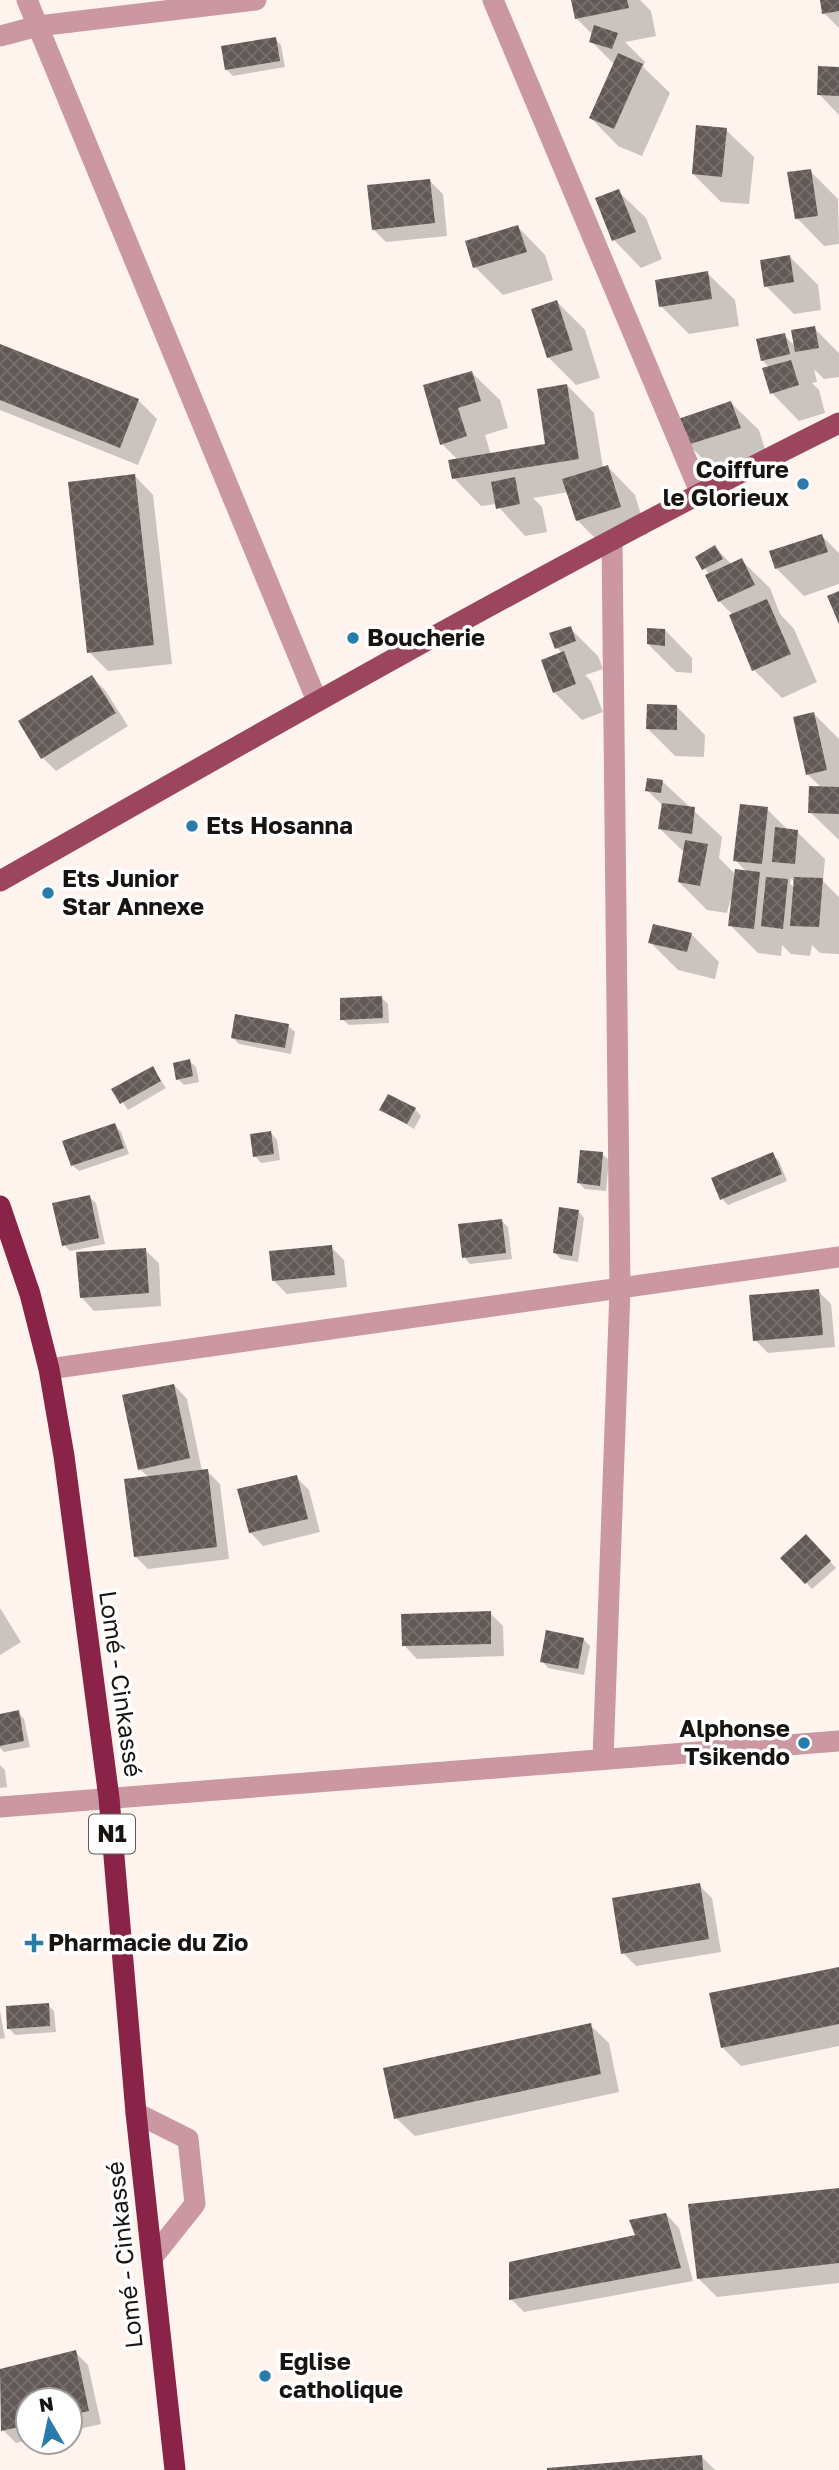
<svg xmlns="http://www.w3.org/2000/svg" width="839" height="2470" viewBox="0 0 839 2470" font-family="'Golos Text',sans-serif">
	<style>
		.shadow { fill: #0003; fill-rule: evenodd }
		.building { fill: url(#building-cross-hatch) }
		.lines { fill: none; stroke-linecap: round; stroke-linejoin: round }
		.minor { stroke: #ca97a3; stroke-width: 21 }
		.major { stroke: #9c455f; stroke-width: 21 }
		.highway { stroke: #892348; stroke-width: 21 }
		.poi-dot { fill: #287bab; stroke: #fff; stroke-width: 2.5 }
		.labels { text-anchor: middle; stroke-width: 7; stroke-linejoin: round; paint-order: stroke }
		.shield { fill: #fff; stroke: #5d5a59; stroke-width: 2 }
		.shield-label { font-size: 23px; font-weight: bold; fill: #171412 }
		.poi-label { font-size: 24px; font-weight: bold; fill: #171412; stroke: #fff; text-anchor: start }
		.street-label { font-size: 24px; fill: #171412; stroke: #fff }
	</style>
	<defs>
		<pattern id="building-cross-hatch" width="8" height="8" patternUnits="userSpaceOnUse" patternTransform="scale(1.75)"><rect width="8" height="8" fill="#625856"/><path d="M0 0l8 8M0 8l8-8" fill="none" stroke="#78706e"/></pattern>
	</defs>
	<rect width="100%" height="100%" fill="#fef4ed"/>
	<!-- shadow -->
	<path class="shadow" d="M573 0H640L651 11 656 36 625 42 645 62 643 67 670 93 642 156 618 146 591 118 615 65 591 41 593 35 576 18Z
		M821 0H839V28L824 13Z
		M275 39 281 45 285 67 233 76 226 69Z
		M839 69V115L819 94Z
		M726 130 754 157 749 204 721 202 693 174Z
		M810 171 838 199 839 244 824 246 797 218Z
		M430 181 443 194 447 236 386 242 373 229Z
		M618 191 646 218 662 259 641 268 614 240 597 199Z
		M518 227 545 255 553 280 503 295 475 267Z
		M790 257 818 285 821 310 794 314 766 286Z
		M707 273 735 300 739 326 689 334 661 306Z
		M557 302 585 330 600 378 576 385 548 357Z
		M814 328 839 353V377L824 379 814 369 817 382 812 383 819 390 825 413 799 421 772 393 770 368 762 360 784 335 795 346Z
		M0 346 138 400 157 419 138 465 0 410Z
		M472 373 500 400 508 428 485 435 491 455 547 446 567 385 594 413 603 468 608 467 635 495 647 534 605 548 577 520 569 492 533 498 542 507 547 532 525 536 496 504 481 506 454 478 458 460 442 444Z
		M731 403 759 430 767 456 716 472 688 444Z
		M135 476 153 495 172 664 108 671 89 652Z
		M822 536 839 553V584L804 596 776 568Z
		M715 547 732 565 742 561 770 588 780 614 794 629 817 682 782 698 754 670 733 615 719 601 710 575 697 558Z
		M570 628 598 656 603 669 585 675 591 681 603 712 582 720 554 692 563 654 557 648Z
		M665 630 692 658V673L676 672 648 644Z
		M92 677 105 690 128 726 56 771 43 758Z
		M677 707 705 735 704 757 675 756 647 728Z
		M814 714 839 739V840L810 812 822 788 807 774Z
		M663 782 722 837 719 858 736 875 747 872 735 860 767 809 789 831 797 832 825 859 823 881 839 897V954L820 953 812 945 810 956 791 954 782 945 781 956 758 953 730 925 733 902 730 901 727 913 707 910 679 882 685 853 660 829 663 806 647 790ZM791 878 795 883V888L790 884Z
		M691 934 719 962 715 979 678 970 650 942Z
		M382 998 388 1004 389 1023 349 1025 342 1019Z
		M288 1026 295 1032 291 1054 239 1044 233 1038Z
		M189 1061 196 1067 199 1082 184 1085 178 1079Z
		M152 1068 166 1088 128 1110 114 1089Z
		M415 1109 421 1116 414 1129 382 1110Z
		M115 1125 121 1132 129 1154 79 1171 72 1165Z
		M271 1133 277 1140 280 1160 261 1163 255 1156Z
		M602 1154 609 1160 606 1191 585 1189 579 1183Z
		M772 1154 779 1161 787 1181 728 1205 722 1199Z
		M89 1197 96 1203 105 1244 70 1251 64 1245Z
		M578 1211 584 1218 578 1262 561 1259 555 1253Z
		M502 1221 508 1227 512 1259 470 1264 464 1257Z
		M331 1247 344 1260 347 1287 287 1294 274 1281Z
		M145 1250 159 1263 161 1306 94 1311 81 1297Z
		M818 1291 831 1304 835 1347 768 1353 755 1340Z
		M174 1385 187 1399 202 1471H207L220 1484 229 1559 148 1569 135 1556 149 1478 140 1469Z
		M296 1477 309 1490 320 1532 263 1546 250 1532Z
		M806 1536 836 1568 812 1589 783 1558Z
		M0 1608 21 1642 0 1655Z
		M490 1613 503 1626 504 1656 417 1659 404 1645Z
		M583 1639 590 1646 584 1675 548 1668 542 1661Z
		M18 1712 24 1719 30 1747 4 1752 0 1748V1715Z
		M0 1765 5 1770 7 1787 0 1788Z
		M699 1885 712 1898 721 1952 636 1966 623 1953Z
		M839 1968V2046L741 2066 723 2048Z
		M48 2005 54 2011 56 2032 15 2035 9 2028Z
		M0 2011 5 2038 0 2039Z
		M590 2025 609 2043 619 2092 415 2136 396 2118Z
		M839 2189V2283L717 2297 698 2278Z
		M666 2214 679 2228 693 2281 524 2312 511 2299 638 2236Z
		M75 2352 88 2365 101 2424 70 2431V2400H28V2440L16 2443 3 2430 0 2371Z
		M701 2456 715 2470H545Z"/>
	<!-- building -->
	<path class="building" d="M571 0H627L629 8 575 19Z
		M820 0H839V11L822 14Z
		M594 25 618 33 612 49 589 42Z
		M276 37 280 61 225 70 221 46Z
		M618 53 643 64 614 129 589 118Z
		M818 66 839 67V96L817 95Z
		M696 125 727 128 722 177 692 174Z
		M811 169 818 216 795 219 787 172Z
		M430 179 435 223 372 230 367 185Z
		M619 189 636 232 612 241 595 198Z
		M518 225 527 252 473 268 465 241Z
		M790 255 794 282 764 287 760 260Z
		M708 271 712 299 659 307 655 280Z
		M557 300 573 350 547 358 531 309Z
		M815 326 819 348 795 352 791 330Z
		M785 333 790 354 761 361 756 339Z
		M0 344 139 399 120 448 0 400Z
		M791 360 799 385 770 394 762 368Z
		M472 371 481 401 458 408 467 436 440 445 423 385Z
		M567 384 579 459 452 479 448 460 545 444 537 389Z
		M731 401 741 428 687 445 678 419Z
		M608 465 621 507 576 521 562 479Z
		M135 474 154 645 87 653 68 482Z
		M515 477 520 504 496 509 491 482Z
		M822 534 828 552 775 569 769 551Z
		M715 545 723 559 702 570 695 557Z
		M742 558 755 585 718 602 705 575Z
		M839 591V624L827 596Z
		M767 599 791 654 752 671 729 615Z
		M571 626 576 641 555 649 549 633Z
		M647 628 665 629V646L647 644Z
		M564 651 576 684 553 693 541 660Z
		M92 675 116 713 41 759 18 721Z
		M647 704 677 705V730L646 729Z
		M814 712 827 770 806 775 793 717Z
		M647 778 663 780 661 793 645 791Z
		M809 786 839 787V814L808 813Z
		M662 803 695 807 692 834 658 829Z
		M740 804 768 807 762 864 733 861Z
		M775 827 798 830 795 864 772 862Z
		M685 840 708 844 700 886 678 882Z
		M735 869 760 872 754 929 728 926Z
		M766 877 788 879 783 929 761 926Z
		M794 877 823 878 819 927 790 926Z
		M653 924 692 933 687 952 648 943Z
		M382 996 383 1018 340 1020V998Z
		M235 1014 289 1024 285 1048 231 1038Z
		M190 1059 193 1076 176 1080 173 1063Z
		M153 1066 161 1081 120 1104 111 1089Z
		M388 1094 416 1108 407 1124 379 1110Z
		M115 1123 124 1148 71 1166 62 1141Z
		M271 1131 274 1154 253 1157 250 1134Z
		M580 1150 603 1152 600 1186 577 1183Z
		M773 1152 782 1174 720 1200 711 1178Z
		M90 1195 99 1238 62 1246 52 1203Z
		M559 1207 579 1210 572 1256 553 1253Z
		M502 1219 506 1253 462 1258 458 1224Z
		M332 1245 335 1275 272 1281 269 1251Z
		M146 1248 149 1293 80 1298 76 1252Z
		M819 1289 823 1335 753 1341 749 1295Z
		M174 1384 190 1458 138 1470 122 1395Z
		M208 1469 217 1547 134 1557 124 1479Z
		M297 1475 308 1519 249 1533 237 1489Z
		M806 1534 831 1561 805 1584 780 1558Z
		M491 1611V1644L402 1646 401 1614Z
		M546 1630 584 1638 578 1669 540 1662Z
		M19 1710 24 1741 0 1746V1714Z
		M700 1883 709 1939 621 1954 612 1898Z
		M839 1967V2024L721 2048 709 1993Z
		M49 2003 50 2026 7 2029 6 2006Z
		M591 2023 601 2074 394 2119 383 2068Z
		M839 2188V2263L697 2279 688 2204Z
		M666 2213 681 2268 509 2300V2262L635 2235 629 2220Z
		M76 2350 89 2411 70 2415V2400H28V2425L1 2431 0 2369Z
		M702 2455 703 2470H547V2468Z"/>
	<g class="lines">
		<!-- minor -->
		<path class="minor" d="M27 0 317 701
			M493 0 700 492
			M0 36 38 26 256 0
			M49 1369 839 1257
			M603 1759 620 1290 612 541
			M0 1807 839 1741
			M136 2113 188 2139 195 2204 152 2258"/>
		<!-- major -->
		<path class="major" d="M0 881C277 724 553 565 839 423"/>
		<!-- highway -->
		<path class="highway" d="M0 1206 30 1294 49 1369 64 1456 109 1798 136 2113 175 2470"/>
	</g>
	<!-- markers -->
	<g class="poi-dot">
		<circle cx="803" cy="484" r="7"/>
		<circle cx="353" cy="638" r="7"/>
		<circle cx="192" cy="826" r="7"/>
		<circle cx="48" cy="893" r="7"/>
		<circle cx="804" cy="1743" r="7"/>
		<path d="M30.5 1932.5h7v7h7v7h-7v7h-7v-7h-7v-7h7z"/>
		<circle cx="265" cy="2376" r="7"/>
	</g>
	<g class="labels">
		<!-- shield labels -->
		<rect class="shield" x="89" y="1814.5" width="46" height="39" rx="5"/>
		<g class="shield-label">
			<text x="112" y="1842">N1</text>
		</g>
		<!-- poi labels -->
		<g class="poi-label">
			<text x="789" y="478" text-anchor="end">Coiffure<tspan x="789" dy="28">le Glorieux</tspan></text>
			<text x="367" y="646">Boucherie</text>
			<text x="206" y="834">Ets Hosanna</text>
			<text x="62" y="887">Ets Junior<tspan x="62" dy="28">Star Annexe</tspan></text>
			<text x="790" y="1737" text-anchor="end">Alphonse<tspan x="790" dy="28">Tsikendo</tspan></text>
			<text x="48" y="1951">Pharmacie du Zio</text>
			<text x="279" y="2370">Eglise<tspan x="279" dy="28">catholique</tspan></text>
		</g>
		<!-- street labels -->
		<g class="street-label">
			<text transform="translate(120 1684) rotate(82)" y="8">Lomé - Cinkassé</text>
			<text transform="translate(125 2255) rotate(-96)" y="8">Lomé - Cinkassé</text>
		</g>
	</g>
	<!-- north arrow -->
	<g transform="translate(49 2421) rotate(351)"><circle r="33" fill="#ffffff" stroke="#a2a1a0" stroke-width="2"/>
	<path d="M0-5L12 26L0 18L-12 26Z" fill="#287bab"/>
	<text y="-10" font-size="19" font-weight="bold" text-anchor="middle" fill="#171412">N</text>
	</g>
</svg>
